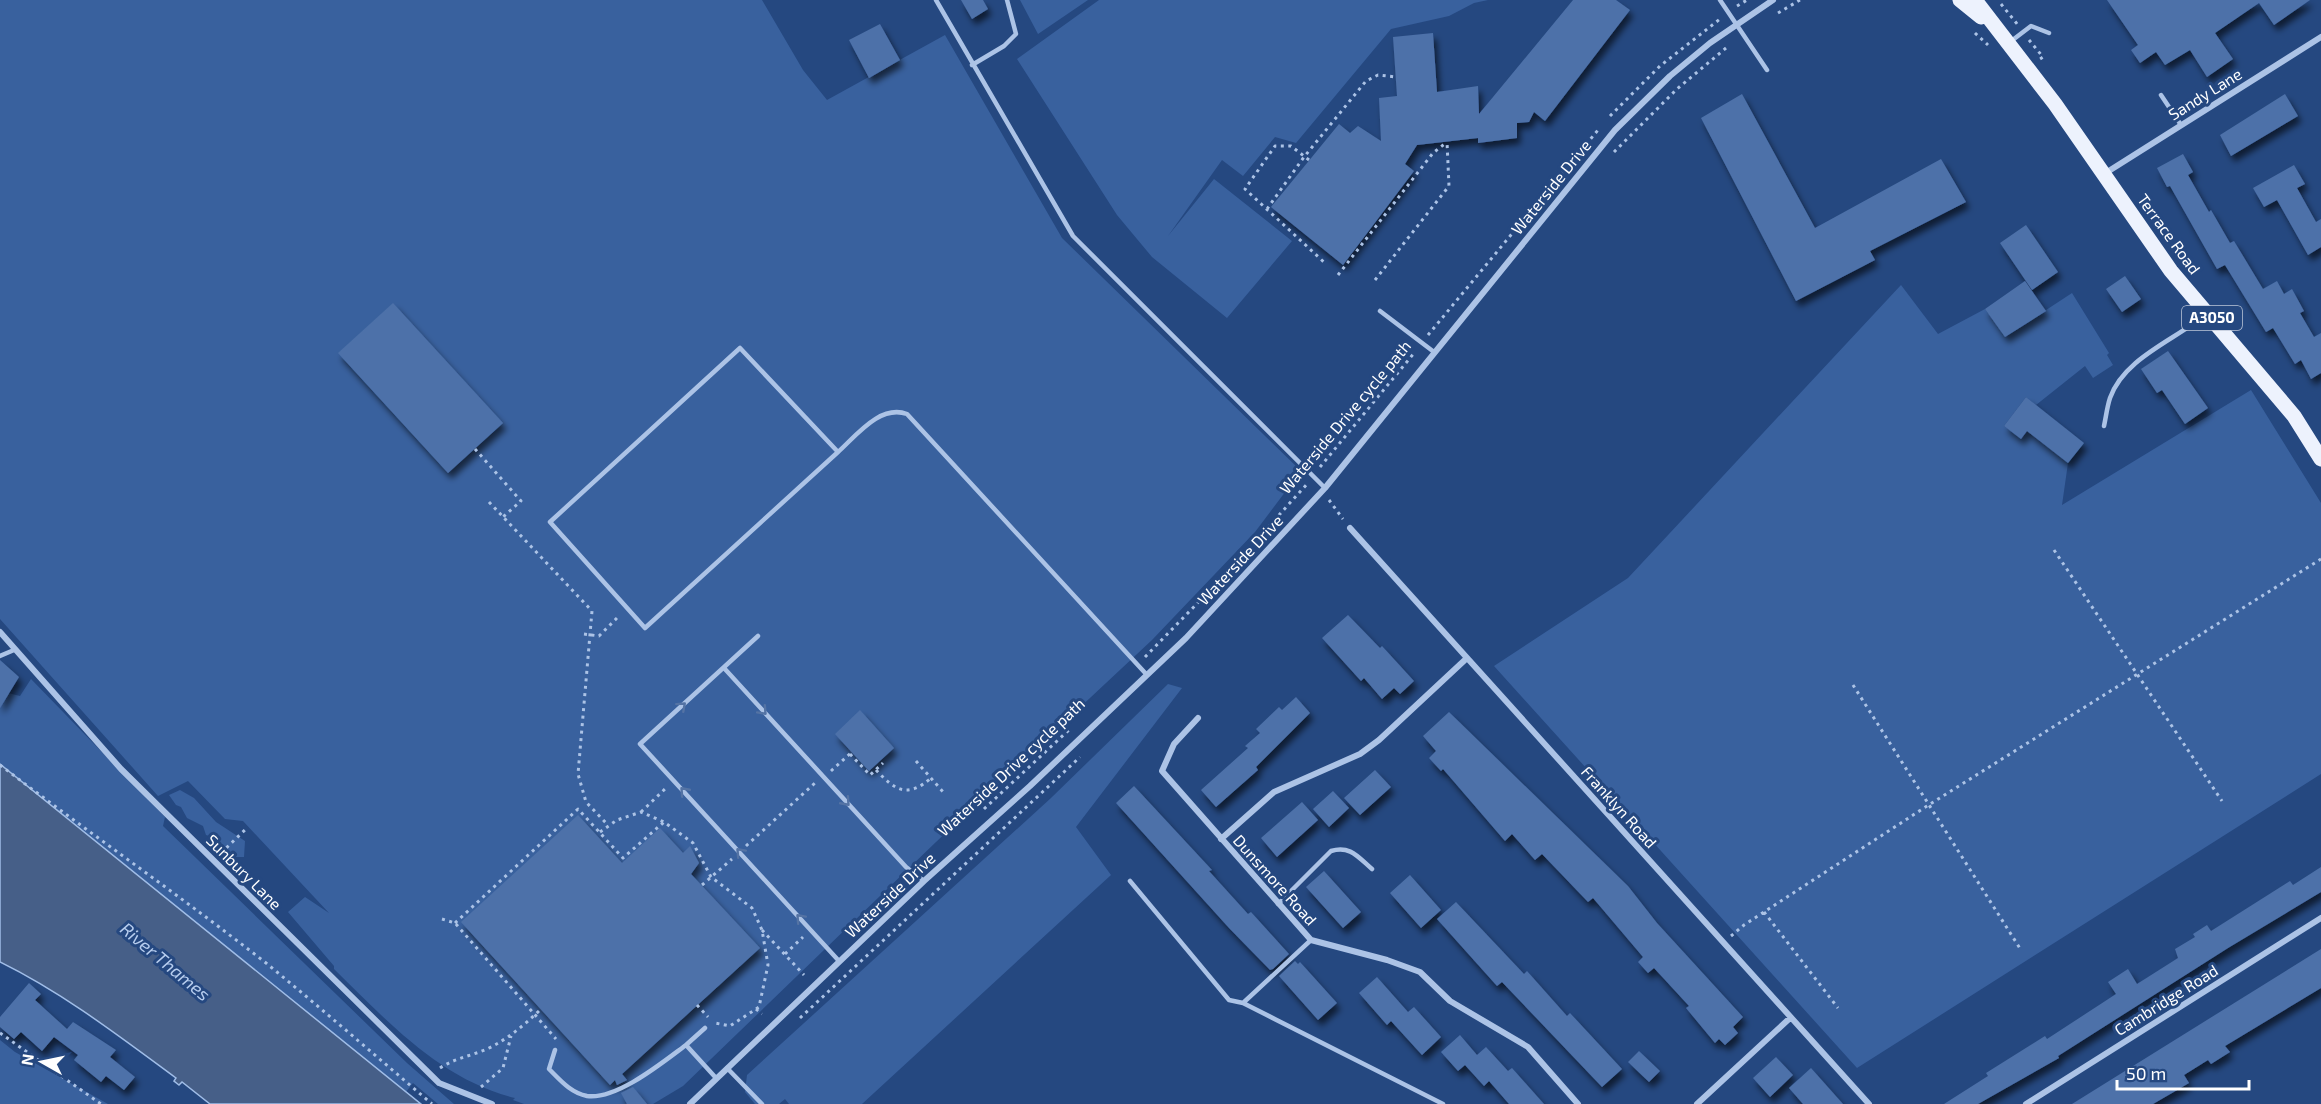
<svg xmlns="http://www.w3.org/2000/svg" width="2321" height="1104" viewBox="0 0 2321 1104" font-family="'Exo 2',sans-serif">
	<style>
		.green { fill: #39619e }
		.water { fill: #465f88; stroke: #a0bde7; stroke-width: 1.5 }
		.building { fill: #4d71a9; filter: url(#shadow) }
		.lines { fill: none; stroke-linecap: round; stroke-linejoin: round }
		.path { stroke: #acc3e6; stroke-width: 3; stroke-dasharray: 3 4.5; stroke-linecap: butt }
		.service { stroke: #acc3e6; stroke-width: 4.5 }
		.minor { stroke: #acc3e6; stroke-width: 6 }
		.primary { stroke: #edf2fd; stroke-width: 15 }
		.oneway { stroke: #5473a4 }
		.labels { text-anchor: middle; stroke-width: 6; stroke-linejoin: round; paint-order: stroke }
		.shield { fill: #254880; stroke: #bec8d9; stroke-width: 1.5 }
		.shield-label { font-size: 15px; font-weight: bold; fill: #fff }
		.street-label { font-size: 16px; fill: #fff; stroke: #254880 }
		.water-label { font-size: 18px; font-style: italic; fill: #b7cdee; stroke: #254880 }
	</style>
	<defs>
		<filter id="shadow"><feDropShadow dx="3.5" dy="6" stdDeviation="3" flood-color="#0009"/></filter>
	</defs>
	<rect width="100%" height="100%" fill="#254880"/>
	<!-- green -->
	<path class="green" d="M0 0H762L803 70 827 100 945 35 1062 238 1301 471 1255 532 1152 640 936 842 683 1086 653 1104H524L513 1100 515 1098C441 1080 387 1021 334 969V966L288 912 305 897 329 913 243 821 225 819 188 781 158 796 0 619Z
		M1020 0H1088L1038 34Z
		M1099 0H1488L1474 3 1449 16 1391 29 1296 143 1275 137 1243 176 1222 160 1168 236 1214 179 1292 241 1227 318 1152 257 1117 215 1017 59Z
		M1901 285 1938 334 1985 309 2005 337 2072 293 2109 353 2107 355 2113 365 2093 378 2085 366 2036 405 2026 397 2004 426 2021 439 2027 431 2068 463 2062 505 2251 390 2321 503V774L1857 1068 1494 666 1628 578Z
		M31 679 165 817 163 826 407 1063 454 1104H438L413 1083 398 1102 0 764V691L20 696Z
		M1168 684 1182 688 1076 827 1111 875 862 1104H789L785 1099 779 1104H755L745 1092 747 1075 1051 798Z
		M180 790 194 798 216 822 245 841 244 857H231L220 851 219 839 206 835 203 826 187 818 181 807 176 805 169 795Z
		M0 1040 15 1052 108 1104H0Z"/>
	<!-- water -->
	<path class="water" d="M0 764 421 1104H210L182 1082 179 1085 174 1081 176 1078C119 1036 63 993 0 962Z"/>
	<!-- building -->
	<path class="building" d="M961 0H983L988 9 972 19Z
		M1573 0H1616L1630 10 1545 121 1534 112 1529 122 1517 123V138L1478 143V138L1417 145 1405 164 1414 171 1343 265 1271 207 1339 124 1350 133 1358 126 1381 141 1379 98 1397 96 1393 37 1433 33 1437 92 1478 86 1479 114Z
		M2107 0H2310L2274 25 2259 3 2215 33 2233 59 2207 77 2190 50 2165 65 2156 52 2140 63 2131 50 2138 45Z
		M880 24 900 60 869 78 849 40Z
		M1742 94 1815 228 1941 159 1966 202 1870 251 1875 260 1796 301 1701 118Z
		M2285 94 2298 116 2231 156 2220 135Z
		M2183 154 2193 172 2188 175 2209 212 2211 210 2230 243 2234 241 2263 289 2277 281 2284 294 2292 289 2304 311 2300 313 2314 337 2321 333V373L2311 379 2301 360 2295 364 2273 328 2266 332 2225 265 2217 269 2170 186 2167 187 2157 168Z
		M2294 165 2305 184 2297 188 2316 222 2321 219V247L2308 255 2277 200 2264 207 2253 188Z
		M2026 225 2058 272 2032 290 2000 243Z
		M2125 276 2141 299 2122 312 2106 289Z
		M2025 281 2046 311 2005 337 1985 309Z
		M393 303 503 423 448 473 338 353Z
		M2168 351 2208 408 2185 424 2162 390 2157 393 2141 369Z
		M2026 397 2084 443 2068 463 2027 431 2021 439 2004 426Z
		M1348 615 1380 648 1382 646 1414 681 1400 694 1394 688 1382 699 1364 678 1361 681 1322 638Z
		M0 660 19 677 0 708Z
		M1296 697 1310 713 1256 767 1258 770 1216 807 1201 790 1248 748 1245 746 1260 733 1256 729 1279 707 1282 710Z
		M860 710 894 748 869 771 835 734Z
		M1449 712 1628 886 1657 923 1743 1017 1733 1027 1738 1033 1725 1045 1719 1039 1715 1043 1686 1008 1689 1006 1654 968 1648 973 1638 962 1643 957 1593 898 1588 902 1542 854 1535 860 1512 834 1505 841 1443 769 1441 771 1429 758 1436 751 1423 736Z
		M1375 770 1391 787 1360 815 1344 798Z
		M1134 786 1212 870 1209 871 1248 914 1251 912 1289 954 1273 969 1270 970 1229 928 1116 803Z
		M1333 791 1349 808 1329 827 1313 809Z
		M1302 802 1318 820 1277 857 1261 838Z
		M578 815 622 863 660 828 683 853 690 846 699 863 691 874 760 948 622 1074 627 1080 617 1085 615 1080 610 1085 461 922Z
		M2321 867V892L2228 948 2058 1056 2059 1058 1978 1104H1944L1988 1076 1986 1073 2045 1036 2047 1039 2116 994 2108 982 2128 969 2137 984 2178 958 2175 949 2195 937 2193 934 2207 925 2211 931 2290 881 2293 885Z
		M1324 871 1361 912 1343 928 1306 887Z
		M1410 875 1441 910 1421 928 1390 893Z
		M1456 902 1524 974 1527 971 1567 1016 1570 1013 1622 1069 1602 1087 1502 982 1497 986 1437 919Z
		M2321 949V988L2225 1046 2230 1052 2211 1064 2208 1060 2184 1075 2189 1083 2172 1093 2153 1104H2072Z
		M1295 961 1298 964 1300 962 1337 1003 1318 1020 1279 976Z
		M1377 977 1408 1012 1414 1007 1441 1037 1422 1055 1391 1021 1387 1025 1359 993Z
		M29 983 41 994 35 1000 67 1029 73 1022 116 1050 110 1057 135 1077 124 1090 106 1076 101 1082 74 1060 78 1055 54 1037 42 1051 21 1032 14 1039 0 1027V1017Z
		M1460 1035 1477 1055 1486 1047 1508 1071 1512 1068 1544 1104H1509L1489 1081 1484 1086 1465 1065 1458 1071 1441 1052Z
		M1639 1051 1660 1071 1649 1082 1628 1062Z
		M1776 1057 1793 1075 1770 1097 1753 1078Z
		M1811 1068 1843 1104H1803L1789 1088Z
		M633 1087 647 1104H627L621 1093Z"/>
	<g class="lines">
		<!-- path -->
		<path class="path" d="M2001 4 2018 25
			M1737 6 1747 0
			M1778 13 1800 0
			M1975 33 1988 45
			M2029 40 2043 57 2040 59
			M1610 116 1660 66 1720 19
			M1614 152 1677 89 1726 48
			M1309 160 1291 146H1275L1245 189 1326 264
			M1267 209 1304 157 1366 81 1378 75 1396 77
			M1338 275 1433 153 1447 142
			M1375 280 1449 186 1447 142
			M1428 335 1598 130
			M475 449 521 501 503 517
			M1320 467 1415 352
			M1329 500 1343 519
			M489 502 592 611 578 774 586 802 608 825
			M2054 550 2222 801
			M584 634 599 636 619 616
			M1145 657 1224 576 1307 484
			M1853 685 2021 950
			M850 754 870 775 883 763
			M916 761 944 793
			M0 765C88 832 179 895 266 963 322 1009 377 1057 432 1104
			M876 770C895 790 907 799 931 778
			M831 771 852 752
			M984 809 1071 728
			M641 812 666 788
			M600 832 617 820 641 812 664 822 693 843 711 877 752 908 762 930 768 965 759 1007 730 1026 715 1023
			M746 846 816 782
			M221 853 248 827
			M702 885 732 859
			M1764 912 1838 1008
			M442 919 455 923 556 1039
			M455 923 578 809 623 858 664 822
			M762 930 804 975
			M1731 936 1744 925 1927 806 2321 559
			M785 954 803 937
			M697 1005 708 1017
			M756 1009 762 1014
			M800 1018 1080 757
			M0 1033 101 1104
			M440 1068C455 1058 471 1056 487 1049 508 1039 523 1026 540 1010
			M481 1087 503 1068 511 1036"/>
		<!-- service -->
		<path class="service" d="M936 0 1073 236 1325 488
			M1720 0 1767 70
			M2010 42 2031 26 2049 33
			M972 65 1004 46 1016 34 1007 0
			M2161 95 2181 125
			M1380 311 1434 352
			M740 348 838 452 645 628 550 522Z
			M2104 426C2106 417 2107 407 2110 398 2124 358 2175 340 2205 315
			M838 452C856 436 880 404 907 414L1147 675
			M758 636 640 744 839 961
			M0 656 14 650
			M724 668 906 867 924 881
			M1130 881 1229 1000 1243 1003
			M1278 904 1331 851C1350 845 1358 857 1372 869
			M1311 940 1243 1003 1443 1104
			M705 1028 686 1045 716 1078
			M555 1050 549 1069C561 1081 571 1093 587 1096 617 1100 663 1062 686 1045
			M727 1068 762 1104"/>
		<!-- minor -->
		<path class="minor" d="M2104 174 2321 37
			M1350 528 1869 1104
			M0 632 121 769 439 1083 492 1104
			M1198 718 1174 744 1162 771 1311 940 1387 960 1420 972 1450 1001 1528 1047 1578 1104
			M1221 839 1274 792 1360 754 1379 740 1467 658
			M690 1104 924 881 1030 786 1186 638 1325 488 1615 130 1670 76 1710 43 1773 0
			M1697 1104 1790 1018
			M2026 1104 2321 918"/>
		<!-- primary -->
		<path class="primary" d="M1960 0 1981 17
			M1975 0 2055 104 2171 271 2294 416 2321 459"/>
	</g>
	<!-- one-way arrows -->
	<defs><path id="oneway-chevron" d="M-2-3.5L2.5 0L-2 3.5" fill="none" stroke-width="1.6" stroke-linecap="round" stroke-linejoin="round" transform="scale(1.5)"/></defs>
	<g class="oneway">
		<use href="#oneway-chevron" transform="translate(682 706) rotate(-42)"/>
		<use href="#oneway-chevron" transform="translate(763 711) rotate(47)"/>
		<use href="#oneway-chevron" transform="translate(684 791) rotate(-132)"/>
		<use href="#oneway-chevron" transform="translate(846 802) rotate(48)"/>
		<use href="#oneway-chevron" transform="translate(740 852) rotate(-133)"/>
		<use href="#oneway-chevron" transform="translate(800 918) rotate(-133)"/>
	</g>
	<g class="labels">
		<!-- shield labels -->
		<rect class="shield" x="2182" y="306" width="60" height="24" rx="4.5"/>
		<g class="shield-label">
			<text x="2212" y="323">A3050</text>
		</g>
		<!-- street labels -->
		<g class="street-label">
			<text transform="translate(2205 94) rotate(-32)" y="6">Sandy Lane</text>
			<text transform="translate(1551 187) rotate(-51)" y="6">Waterside Drive</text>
			<text transform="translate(2169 234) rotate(54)" y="6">Terrace Road</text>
			<text transform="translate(1345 417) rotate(-50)" y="6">Waterside Drive cycle path</text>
			<text transform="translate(1240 560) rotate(-47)" y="6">Waterside Drive</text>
			<text transform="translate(1011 767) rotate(-43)" y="6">Waterside Drive cycle path</text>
			<text transform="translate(1619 807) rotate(48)" y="6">Franklyn Road</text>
			<text transform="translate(244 872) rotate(45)" y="6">Sunbury Lane</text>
			<text transform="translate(1275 880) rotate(48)" y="6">Dunsmore Road</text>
			<text transform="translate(890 895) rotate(-43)" y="6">Waterside Drive</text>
			<text transform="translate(2166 1000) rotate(-32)" y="6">Cambridge Road</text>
		</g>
		<!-- water labels -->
		<g class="water-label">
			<text transform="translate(165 962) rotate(40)" y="6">River Thames</text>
		</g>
	</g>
	<!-- north arrow -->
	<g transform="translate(42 1062) rotate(279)" stroke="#254880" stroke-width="4.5" paint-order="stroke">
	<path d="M0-4.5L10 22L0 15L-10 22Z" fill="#ffffff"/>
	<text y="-9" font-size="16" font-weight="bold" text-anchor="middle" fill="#ffffff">N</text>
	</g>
	<!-- scale -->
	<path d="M2117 1080v9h132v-9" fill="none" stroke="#ffffff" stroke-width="3"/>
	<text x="2126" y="1080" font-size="18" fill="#ffffff" stroke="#254880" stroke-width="4.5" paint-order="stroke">50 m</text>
</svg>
